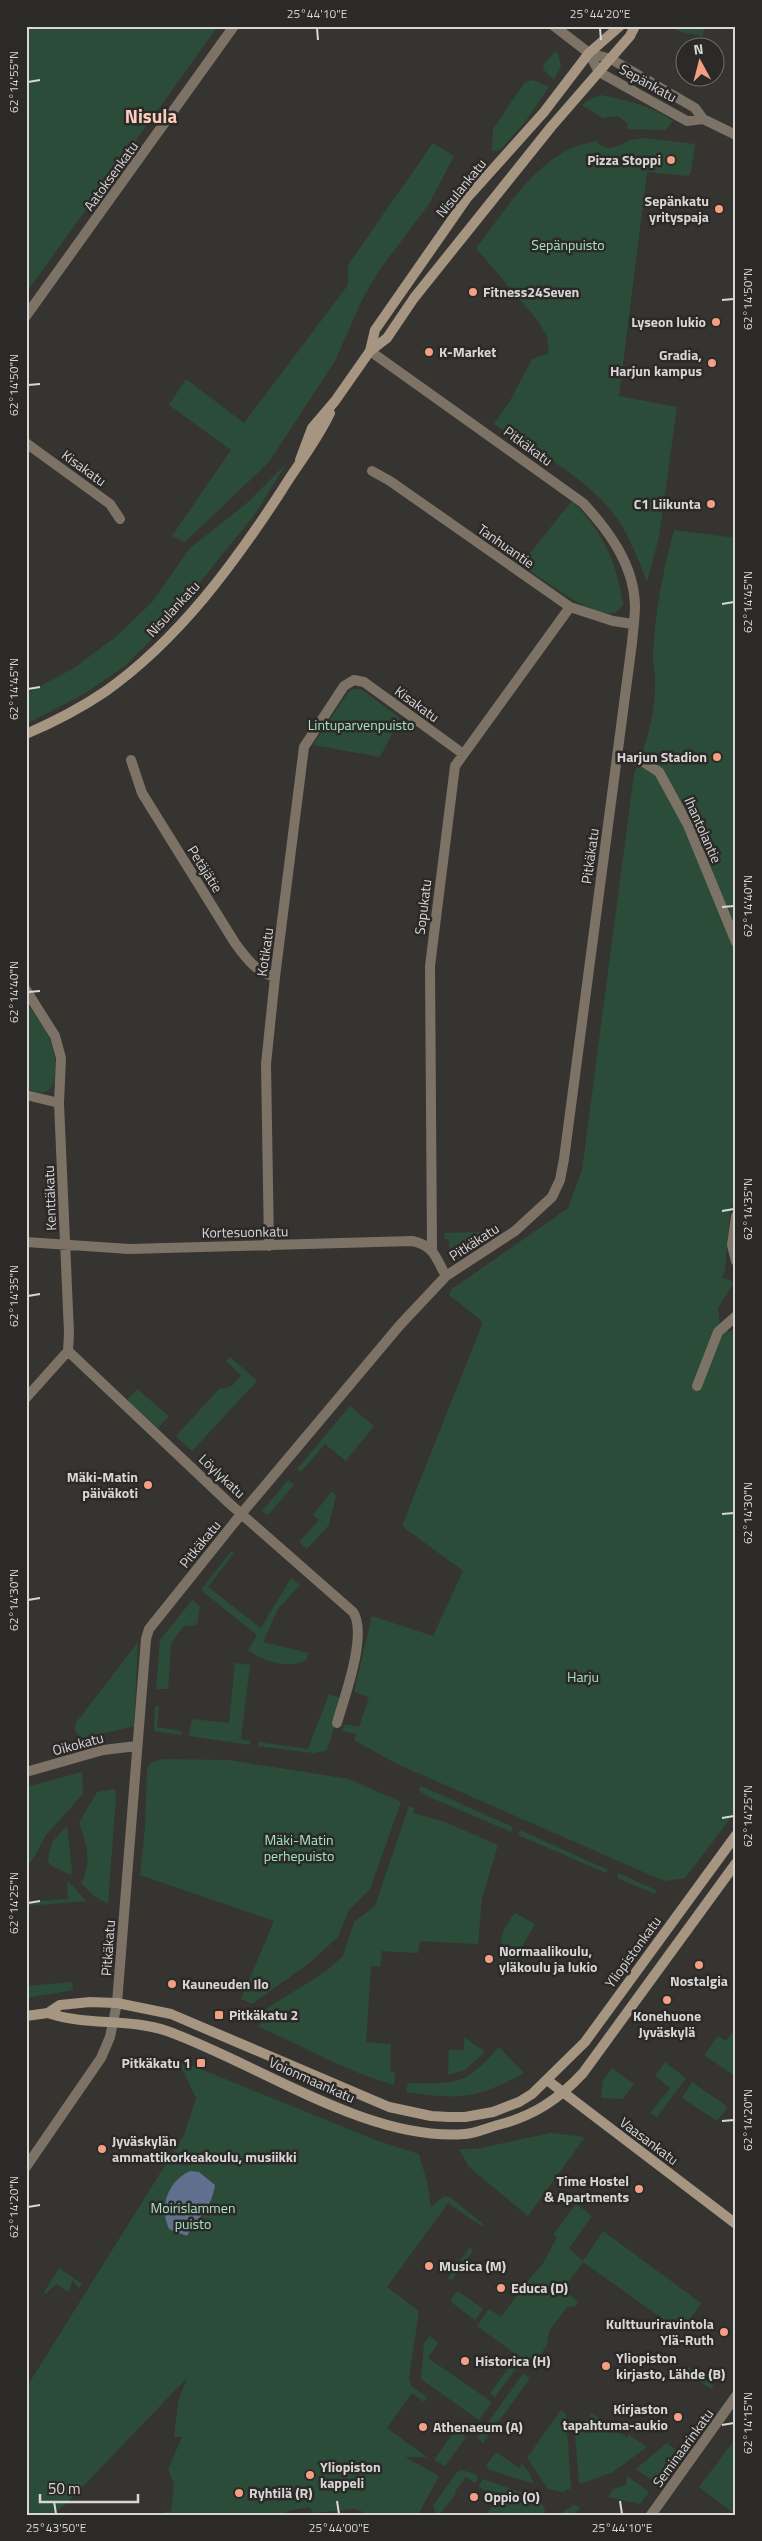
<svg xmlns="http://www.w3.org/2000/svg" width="762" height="2541" viewBox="0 0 762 2541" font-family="'Titillium Web',sans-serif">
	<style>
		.green { fill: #2c4c3a }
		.water { fill: #5f6f8d }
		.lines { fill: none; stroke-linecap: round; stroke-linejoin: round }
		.minor { stroke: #7d7266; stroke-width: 10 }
		.secondary { stroke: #a59581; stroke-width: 10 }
		.ticks { fill: none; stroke: #d8d7d5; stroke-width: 2 }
		.poi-dot { fill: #f39f83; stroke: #2b2a28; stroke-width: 2 }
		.labels { text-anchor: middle; stroke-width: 5; stroke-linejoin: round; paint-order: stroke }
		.street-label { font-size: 14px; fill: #d8d7d5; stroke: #2b2a28 }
		.poi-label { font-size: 14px; font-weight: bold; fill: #d8d7d5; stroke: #2b2a28; text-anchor: start }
		.park-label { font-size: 14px; fill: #a5e4c0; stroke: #2b2a28 }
		.district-label { font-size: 19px; font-weight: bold; fill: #fdcdbc; stroke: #2b2a28 }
		.neatline { fill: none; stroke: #d8d7d5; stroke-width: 2 }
		.ticks-label { font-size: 12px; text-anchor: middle; fill: #d8d7d5 }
	</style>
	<rect width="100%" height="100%" fill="#353431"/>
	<!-- green -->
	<path class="green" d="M26 26H218L26 293Z
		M668 26H704L703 36 681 32Z
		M556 51 558 53 561 66 554 80 543 69 544 64Z
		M533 80 549 87 525 122 500 150 492 151 493 129 525 82Z
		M601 95C626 100 652 106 673 121L666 130 628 129 627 123 618 116 603 118 582 105 589 100Z
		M644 138 695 144 691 172 688 176 647 172 619 396 677 407 659 537 647 582C637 556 627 529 609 508 578 472 533 450 494 424L510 401 532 359 549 353 547 336 538 321 476 248C501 216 532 166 570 149 578 145 587 143 596 141 607 153 616 147 628 141 632 139 639 139 644 138Z
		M433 143 454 156 429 204 378 272 362 300 335 361 269 462 185 542 172 536 231 450 169 405 186 379 244 423 348 285V265Z
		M286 464 255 514 163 628 125 666 84 694 26 724V694L74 668 117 636 153 601 189 549 247 503Z
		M572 501C604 533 616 561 623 604 620 610 615 614 608 613 581 610 544 580 521 564Z
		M674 530 736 538V1198L730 1211 725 1270 722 1277 734 1282 718 1308 720 1326 730 1332 736 1327V1811L685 1878 664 1881 397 1764 354 1740 357 1734 342 1731 345 1724 359 1727 369 1697 354 1692 372 1616 433 1636 463 1571 402 1526 483 1322 449 1295 452 1289 568 1208 582 1170 634 774C647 743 656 712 655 678 655 670 652 662 653 655 655 612 663 571 674 530Z
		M355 689H361L400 718 380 757 313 745 349 691Z
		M26 1002C34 1014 44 1026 50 1039 55 1050 61 1089 45 1092 40 1094 32 1090 26 1088Z
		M488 1232C485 1240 461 1257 450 1254L449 1239H445L444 1233Z
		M230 1357 257 1381 192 1451 176 1436 219 1389 232 1386 241 1375 226 1361Z
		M137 1389 169 1416 158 1428 127 1400Z
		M350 1406 374 1426 346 1461 325 1444 301 1472 297 1469Z
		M288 1480 294 1485 268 1515 262 1511Z
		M332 1491 336 1496 329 1525 307 1549 299 1542 319 1520 313 1515Z
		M231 1551 234 1553 208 1587 261 1628 291 1578 300 1585 278 1609 263 1642 309 1653 306 1660C290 1670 263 1661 248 1650L257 1635 201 1590Z
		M192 1600 200 1606 197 1625 184 1626 171 1643 168 1689H156L160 1640Z
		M138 1642 134 1726 84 1738C76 1735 75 1732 75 1724Z
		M235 1663 250 1665 241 1739 251 1741 250 1745 189 1736 192 1719 229 1723Z
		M329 1694 341 1698 330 1742 326 1751 313 1753 258 1746V1742L308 1749Z
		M155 1706H159L157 1727 182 1731 181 1735 154 1731Z
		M163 1759 228 1760 349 1779 401 1802 370 1889 349 1910 338 1937 308 1964 252 2004 241 1999 274 1921 140 1875 145 1827 147 1768 152 1762Z
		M82 1772 83 1794 46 1835 33 1859 26 1867V1787Z
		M421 1786 513 1827 511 1832 427 1796 418 1790Z
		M115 1789 116 1797 108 1904 94 1896 81 1883C93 1864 86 1842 79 1823L97 1792Z
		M409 1806 414 1808 413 1813 445 1822 498 1845 482 1898 478 1944 420 1941 418 1953 382 1951 380 1966H371L366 2042 391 2044 390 2071 395 2072 394 2085C346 2072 304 2046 259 2027L264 2010 325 1972 343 1956 354 1922 375 1906Z
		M67 1826 72 1871 71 1875 50 1865 48 1860 52 1842Z
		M520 1830 608 1870 606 1873 518 1835Z
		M618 1873 656 1890 655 1894 617 1878Z
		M67 1880 86 1901 26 1906V1902L68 1899Z
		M515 1913 535 1924 512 1964C496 1942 499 1935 515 1913Z
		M72 1982 73 1990 26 1998V1986Z
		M736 2028V2077L704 2055 718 2036 726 2041Z
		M464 2037 485 2052 465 2070 448 2075 449 2050H464Z
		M499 2047 524 2073C477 2099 459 2100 406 2092L408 2083C458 2084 465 2085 499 2047Z
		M178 2060 378 2141 419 2154 427 2182 431 2207 444 2196 451 2198 483 2224 484 2228 448 2203 387 2287 419 2311 409 2378 411 2386 427 2397 424 2402 412 2393 387 2428 427 2457H405L439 2476 418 2515H362L363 2512 355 2509 313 2513 310 2507 287 2511 283 2515H165L166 2511 171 2512 174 2484 168 2469 182 2437H174L178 2402 187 2378 65 2505 51 2515H26V2388L184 2135 196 2098Z
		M665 2062 686 2078 657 2117 650 2113 670 2088 655 2076Z
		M612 2068 634 2084 623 2099 601 2098 603 2080Z
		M692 2082 728 2107 717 2121 682 2098Z
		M551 2133 585 2137 528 2216 469 2167 459 2149H475Z
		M576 2204 592 2216 569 2248 583 2261 603 2231 701 2303 681 2332 583 2262 563 2289 578 2302 575 2306 567 2307 549 2331 547 2345 537 2360 534 2357 529 2364 477 2326 489 2309 501 2317C514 2300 526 2282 541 2266 546 2261 551 2246 557 2238L553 2235Z
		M470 2247 473 2251 452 2280 448 2278Z
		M59 2268 82 2284 79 2288 72 2280 70 2290 66 2291 57 2284 45 2294 44 2292Z
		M458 2291 483 2309 475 2320 451 2302V2299Z
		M430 2336 438 2343 428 2358 492 2402 479 2420 421 2379 424 2343Z
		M512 2363 517 2367 495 2397 490 2393Z
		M688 2367 714 2386 711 2389 685 2371Z
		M523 2374 530 2378 483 2443 477 2438Z
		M561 2410 566 2414 571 2488 563 2492 548 2489 527 2458Z
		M592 2413 627 2438 629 2435 647 2447 613 2472 581 2484 579 2482 575 2436Z
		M456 2429 466 2437 445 2466 434 2460Z
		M736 2438V2515L699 2487Z
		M667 2443 677 2451 654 2482 636 2469Z
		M496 2452 519 2468 522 2464 528 2471 534 2484 490 2470 486 2466Z
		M461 2470 475 2474 478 2479 475 2483 466 2477 454 2493 456 2494 439 2515H436L433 2506 457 2472Z
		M627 2476 649 2492 640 2504 608 2497 613 2489 626 2485Z
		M483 2479 537 2498 545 2509 544 2515H486L497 2499 479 2486Z
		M573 2505 579 2506 580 2509 572 2515H559Z"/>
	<!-- water -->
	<path class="water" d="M190 2171 199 2172 215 2185C211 2210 199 2215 187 2236L169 2229C159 2207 167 2182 190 2171Z"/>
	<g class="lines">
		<!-- minor -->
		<path class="minor" d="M554 26 589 53 611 59 695 108 703 119
			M589 53 599 72 687 121 703 119 736 135
			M26 316 234 26
			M26 443 110 504 120 519
			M372 471 390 481 570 607 613 621 633 624
			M618 756 642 761 659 772 688 825 736 942
			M131 760 142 793 235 943C246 958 256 972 275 977
			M26 990 55 1036 61 1058 59 1103 69 1333 68 1351 26 1398
			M26 1095 59 1103
			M736 1216 732 1245 736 1261
			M26 1242 129 1249 412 1241C435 1246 435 1257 446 1276
			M269 1246 266 1064 275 977 304 747 344 686 354 680 364 682 462 753
			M432 1249 430 966 455 766 570 607
			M68 1351 230 1504 353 1612C368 1634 344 1698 337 1723
			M697 1386 718 1332 736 1316
			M26 1772 103 1750 137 1746
			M26 2167 101 2058 110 2037 117 2003 146 1639 149 1629 242 1513 400 1325 446 1276 515 1231 552 1197 560 1180 564 1159 632 643C633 631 635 617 635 605 634 565 609 531 583 503L370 351
			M651 2515 736 2396"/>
		<!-- secondary -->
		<path class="secondary" d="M370 351 375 330 467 198 544 112 589 53 620 26
			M300 460 312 428 335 401 370 351 387 338 414 298 551 127 630 36 635 26
			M26 734C54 722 81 708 106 691 179 639 234 564 282 490 298 464 317 441 330 413
			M48 2013C86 2026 129 2018 167 2031 257 2063 368 2142 465 2134 476 2133 487 2128 498 2125 533 2116 558 2100 583 2073L736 1863
			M26 2016 48 2013 60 2005 90 2002 117 2003 171 2014 389 2107 431 2116 449 2117H465L493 2112 519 2102 532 2094 585 2042 736 1835
			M547 2080 736 2224"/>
	</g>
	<!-- ticks -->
	<path class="ticks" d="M317 28 318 40M600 28 601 40M28 82 40 80M722 300 734 299M28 385 40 384M722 604 734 602M28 689 40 687M722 907 734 906M28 992 40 991M722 1211 734 1209M28 1296 40 1294M722 1514 734 1513M28 1600 40 1598M722 1818 734 1816M28 1903 40 1901M722 2121 734 2120M28 2207 40 2205M722 2425 734 2423M54 2501 56 2514M337 2501 339 2514M620 2501 622 2514"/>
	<!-- markers -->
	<g class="poi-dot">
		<circle cx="671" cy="160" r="5"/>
		<circle cx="719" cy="209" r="5"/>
		<circle cx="473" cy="292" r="5"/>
		<circle cx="716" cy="322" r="5"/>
		<circle cx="429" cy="352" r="5"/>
		<circle cx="712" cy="363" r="5"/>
		<circle cx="711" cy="504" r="5"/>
		<circle cx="717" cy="757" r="5"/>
		<circle cx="148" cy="1485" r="5"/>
		<circle cx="489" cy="1959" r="5"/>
		<circle cx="699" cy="1965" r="5"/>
		<circle cx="172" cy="1984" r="5"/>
		<circle cx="667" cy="2000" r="5"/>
		<rect x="214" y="2010" width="10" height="10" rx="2.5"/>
		<rect x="196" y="2058" width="10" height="10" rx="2.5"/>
		<circle cx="102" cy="2149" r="5"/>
		<circle cx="639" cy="2189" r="5"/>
		<circle cx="429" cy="2266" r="5"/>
		<circle cx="501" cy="2288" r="5"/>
		<circle cx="724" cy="2332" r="5"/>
		<circle cx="465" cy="2361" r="5"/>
		<circle cx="606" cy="2366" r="5"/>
		<circle cx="678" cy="2417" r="5"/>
		<circle cx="423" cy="2427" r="5"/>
		<circle cx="310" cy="2475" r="5"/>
		<circle cx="239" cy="2493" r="5"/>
		<circle cx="474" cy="2497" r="5"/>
	</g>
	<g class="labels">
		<!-- street labels -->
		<g class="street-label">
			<text transform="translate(648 83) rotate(29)" y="5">Sepänkatu</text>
			<text transform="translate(111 176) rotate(-54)" y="5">Aatoksenkatu</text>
			<text transform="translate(461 188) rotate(-51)" y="5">Nisulankatu</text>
			<text transform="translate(528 446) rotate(36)" y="5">Pitkäkatu</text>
			<text transform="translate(84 468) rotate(36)" y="5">Kisakatu</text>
			<text transform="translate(506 546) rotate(35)" y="5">Tanhuantie</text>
			<text transform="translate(173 609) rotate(-47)" y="5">Nisulankatu</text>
			<text transform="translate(417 704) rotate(36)" y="5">Kisakatu</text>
			<text transform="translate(703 830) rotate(66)" y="5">Ihantolantie</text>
			<text transform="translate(590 856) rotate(-82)" y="5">Pitkäkatu</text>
			<text transform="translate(205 869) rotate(58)" y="5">Petäjätie</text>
			<text transform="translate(423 907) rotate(-83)" y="5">Sopukatu</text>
			<text transform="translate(265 952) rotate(-82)" y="5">Kotikatu</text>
			<text transform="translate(50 1198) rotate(-92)" y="5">Kenttäkatu</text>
			<text transform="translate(245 1232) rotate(-1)" y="5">Kortesuonkatu</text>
			<text transform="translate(474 1242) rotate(-33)" y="5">Pitkäkatu</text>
			<text transform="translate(222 1476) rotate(43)" y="5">Löylykatu</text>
			<text transform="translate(200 1544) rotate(-51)" y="5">Pitkäkatu</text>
			<text transform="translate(78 1744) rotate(-15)" y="5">Oikokatu</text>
			<text transform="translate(108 1948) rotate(-86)" y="5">Pitkäkatu</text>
			<text transform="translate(633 1952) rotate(-54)" y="5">Yliopistonkatu</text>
			<text transform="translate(312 2080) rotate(24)" y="5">Voionmaankatu</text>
			<text transform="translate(649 2141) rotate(37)" y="5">Vaasankatu</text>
			<text transform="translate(683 2448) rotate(-54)" y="5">Seminaarinkatu</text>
		</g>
		<!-- poi labels -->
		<g class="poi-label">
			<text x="661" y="165" text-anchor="end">Pizza Stoppi</text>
			<text x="709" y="206" text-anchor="end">Sepänkatu<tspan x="709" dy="16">yrityspaja</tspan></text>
			<text x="483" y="297">Fitness24Seven</text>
			<text x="706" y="327" text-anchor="end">Lyseon lukio</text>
			<text x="439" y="357">K-Market</text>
			<text x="702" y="360" text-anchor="end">Gradia,<tspan x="702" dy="16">Harjun kampus</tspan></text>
			<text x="701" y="509" text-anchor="end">C1 Liikunta</text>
			<text x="707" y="762" text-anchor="end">Harjun Stadion</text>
			<text x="138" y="1482" text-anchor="end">Mäki-Matin<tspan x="138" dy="16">päiväkoti</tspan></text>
			<text x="499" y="1956">Normaalikoulu,<tspan x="499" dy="16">yläkoulu ja lukio</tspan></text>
			<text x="699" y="1986" text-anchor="middle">Nostalgia</text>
			<text x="182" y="1989">Kauneuden Ilo</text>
			<text x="229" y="2020">Pitkäkatu 2</text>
			<text x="667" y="2021" text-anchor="middle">Konehuone<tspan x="667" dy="16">Jyväskylä</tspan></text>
			<text x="191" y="2068" text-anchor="end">Pitkäkatu 1</text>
			<text x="112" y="2146">Jyväskylän<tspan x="112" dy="16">ammattikorkeakoulu, musiikki</tspan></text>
			<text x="629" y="2186" text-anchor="end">Time Hostel<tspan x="629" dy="16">&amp; Apartments</tspan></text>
			<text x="439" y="2271">Musica (M)</text>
			<text x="511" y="2293">Educa (D)</text>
			<text x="714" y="2329" text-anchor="end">Kulttuuriravintola<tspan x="714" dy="16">Ylä-Ruth</tspan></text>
			<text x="616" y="2363">Yliopiston<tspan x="616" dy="16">kirjasto, Lähde (B)</tspan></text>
			<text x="475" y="2366">Historica (H)</text>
			<text x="668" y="2414" text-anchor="end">Kirjaston<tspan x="668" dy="16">tapahtuma-aukio</tspan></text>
			<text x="433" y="2432">Athenaeum (A)</text>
			<text x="320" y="2472">Yliopiston<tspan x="320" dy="16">kappeli</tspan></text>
			<text x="249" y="2498">Ryhtilä (R)</text>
			<text x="484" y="2502">Oppio (O)</text>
		</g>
		<!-- park labels -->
		<g class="park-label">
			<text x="568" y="250">Sepänpuisto</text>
			<text x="361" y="730">Lintuparvenpuisto</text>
			<text x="583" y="1682">Harju</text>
			<text x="299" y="1845">Mäki-Matin<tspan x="299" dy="16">perhepuisto</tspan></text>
			<text x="193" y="2213">Moirislammen<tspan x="193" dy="16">puisto</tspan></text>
		</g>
		<!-- district labels -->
		<g class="district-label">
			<text x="151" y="123">Nisula</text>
		</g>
	</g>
	<!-- border -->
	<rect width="762" height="2541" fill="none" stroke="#2b2a28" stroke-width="55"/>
	<!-- north arrow -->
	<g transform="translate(700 62) rotate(353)"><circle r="24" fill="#2b2a28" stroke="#706f6d"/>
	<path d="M0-4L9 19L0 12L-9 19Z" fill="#f39f83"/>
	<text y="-8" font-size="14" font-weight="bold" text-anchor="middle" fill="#d8d7d5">N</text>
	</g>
	<!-- scale -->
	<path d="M40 2494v8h98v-8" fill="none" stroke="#d8d7d5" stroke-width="2.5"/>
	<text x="48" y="2494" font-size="15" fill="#d8d7d5" stroke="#2b2a28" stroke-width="4" paint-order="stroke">50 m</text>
	<rect x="28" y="28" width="706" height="2486" class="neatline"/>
	<g class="ticks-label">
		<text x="317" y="18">25°44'10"E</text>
		<text x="600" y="18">25°44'20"E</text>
		<text transform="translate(14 82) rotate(-90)" y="4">62°14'55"N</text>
		<text transform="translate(748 299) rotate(-90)" y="4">62°14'50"N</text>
		<text transform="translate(14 385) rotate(-90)" y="4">62°14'50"N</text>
		<text transform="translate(748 602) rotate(-90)" y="4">62°14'45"N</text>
		<text transform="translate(14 689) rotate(-90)" y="4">62°14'45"N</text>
		<text transform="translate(748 906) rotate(-90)" y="4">62°14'40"N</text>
		<text transform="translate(14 992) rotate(-90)" y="4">62°14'40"N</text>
		<text transform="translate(748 1209) rotate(-90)" y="4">62°14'35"N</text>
		<text transform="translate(14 1296) rotate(-90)" y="4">62°14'35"N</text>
		<text transform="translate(748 1513) rotate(-90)" y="4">62°14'30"N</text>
		<text transform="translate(14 1600) rotate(-90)" y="4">62°14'30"N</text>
		<text transform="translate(748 1816) rotate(-90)" y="4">62°14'25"N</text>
		<text transform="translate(14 1903) rotate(-90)" y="4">62°14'25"N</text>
		<text transform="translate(748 2120) rotate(-90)" y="4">62°14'20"N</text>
		<text transform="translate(14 2207) rotate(-90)" y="4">62°14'20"N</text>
		<text transform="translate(748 2423) rotate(-90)" y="4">62°14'15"N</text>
		<text x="56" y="2532">25°43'50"E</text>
		<text x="339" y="2532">25°44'00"E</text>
		<text x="622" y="2532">25°44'10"E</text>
	</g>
</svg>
